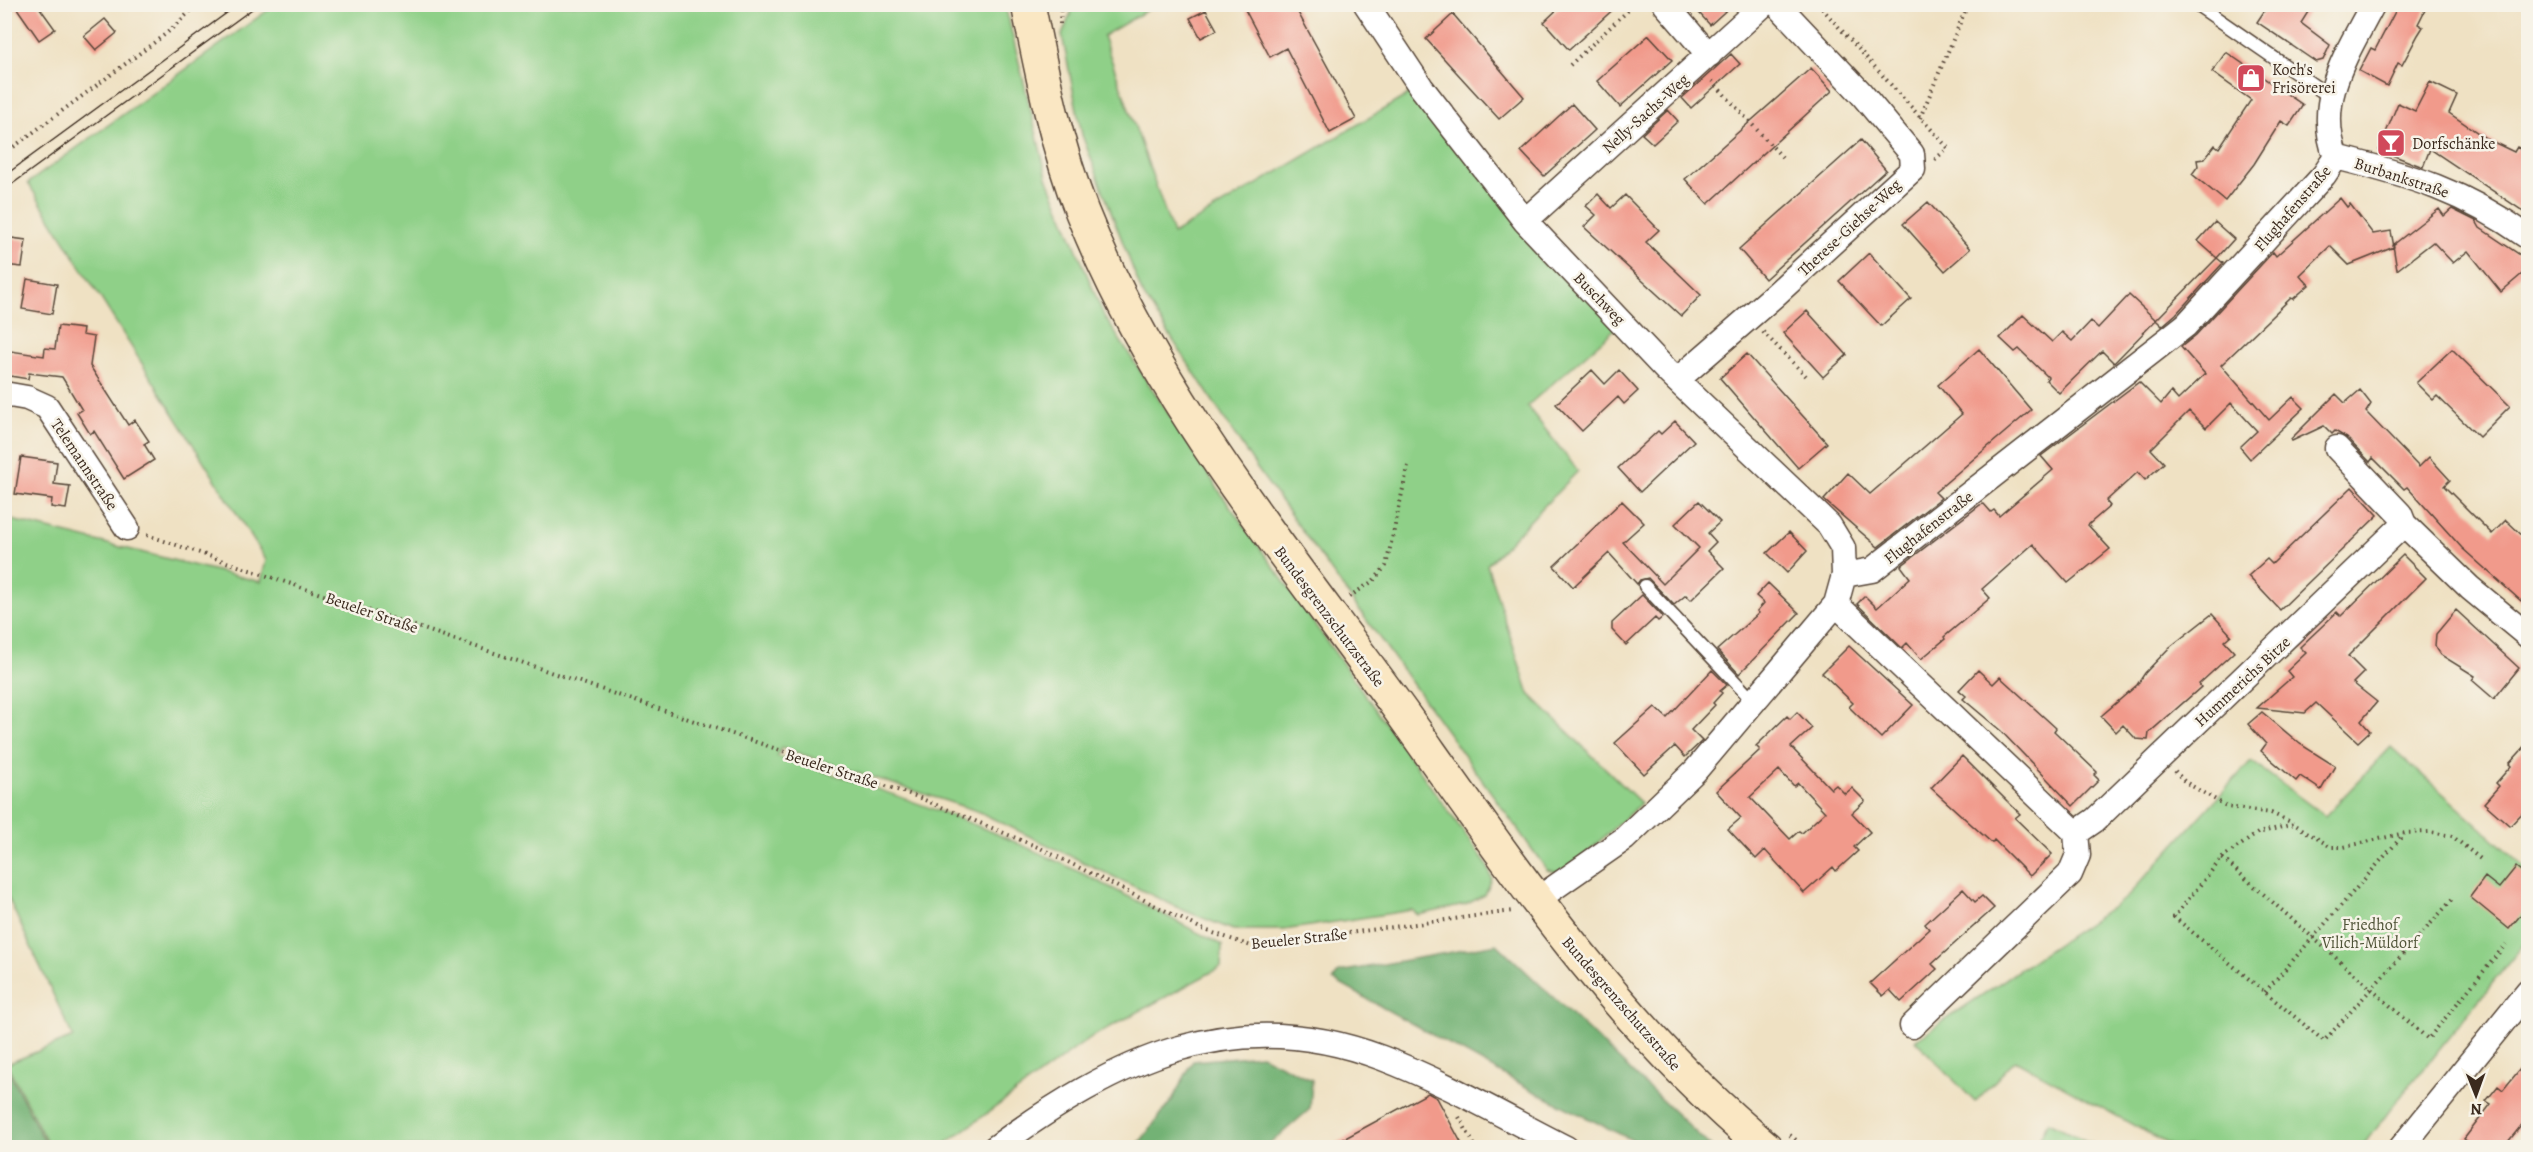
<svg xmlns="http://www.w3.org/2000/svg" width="2533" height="1152" viewBox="0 0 2533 1152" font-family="Alegreya,serif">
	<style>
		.green { fill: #8fd088; stroke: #657d53; stroke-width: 1.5 }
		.forest { fill: #73b274; stroke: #576e49; stroke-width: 1.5 }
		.building { fill: #f19a8b; fill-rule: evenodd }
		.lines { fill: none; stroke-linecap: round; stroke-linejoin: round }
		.lane-casing { stroke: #564537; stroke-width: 15 }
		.street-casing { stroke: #564537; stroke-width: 27 }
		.secondary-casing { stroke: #564537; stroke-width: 36 }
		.path { stroke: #564537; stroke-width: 4; stroke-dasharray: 1.5 4.5; stroke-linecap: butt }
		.lane { stroke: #fff; stroke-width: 12 }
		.street { stroke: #fff; stroke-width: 24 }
		.secondary { stroke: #fae7c3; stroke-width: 33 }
		.tram { stroke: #3b2a1e; stroke-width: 1.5 }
		.labels { text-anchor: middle; stroke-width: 5; stroke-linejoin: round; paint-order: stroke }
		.poi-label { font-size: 16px; fill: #3b2a1e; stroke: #f7f3e8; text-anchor: start }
		.street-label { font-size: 16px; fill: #3b2a1e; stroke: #f7f3e8 }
		.park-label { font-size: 16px; fill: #505438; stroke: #f7f3e8 }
	</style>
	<rect width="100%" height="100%" fill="#f7f3e8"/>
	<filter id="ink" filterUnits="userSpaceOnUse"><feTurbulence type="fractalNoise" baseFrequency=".0167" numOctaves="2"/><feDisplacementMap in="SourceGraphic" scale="12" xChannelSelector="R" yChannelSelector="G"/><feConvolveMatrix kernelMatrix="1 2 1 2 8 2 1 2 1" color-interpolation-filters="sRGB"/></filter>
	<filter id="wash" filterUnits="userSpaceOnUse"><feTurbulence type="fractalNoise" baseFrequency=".008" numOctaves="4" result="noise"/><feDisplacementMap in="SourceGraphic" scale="24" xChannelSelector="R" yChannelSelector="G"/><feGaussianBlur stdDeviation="1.35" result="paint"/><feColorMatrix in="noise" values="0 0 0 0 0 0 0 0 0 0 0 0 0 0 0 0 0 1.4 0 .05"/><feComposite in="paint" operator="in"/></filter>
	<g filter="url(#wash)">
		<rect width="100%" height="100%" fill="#efe1c3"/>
		<!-- green -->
		<path class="green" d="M275 5H1005L1047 177 1104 316 1222 495 1487 865 1492 879 1485 895 1465 905 1418 915 1412 910 1284 930H1233L1183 910 977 811 782 748 777 756C845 778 913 800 980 827 1063 861 1143 904 1222 945L1221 967 1090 1038 941 1147H49L7 1064 73 1037 5 891 4 518 261 582 266 560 28 183Z
			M1074 5H1156L1103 36 1173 234 1421 87 1623 322 1527 406 1578 471 1487 565 1529 694 1641 803 1564 874 1547 870 1256 467 1142 293 1082 135 1062 35Z
			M2391 747 2528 870V939L2390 1110 2363 1147H2173L2015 1060 1975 1102 1915 1040 2126 898 2251 761 2325 816Z
			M2048 1122 2098 1147H2035Z"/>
		<!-- forest -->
		<path class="forest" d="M1497 944 1711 1147H1646L1537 1093 1333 980 1339 972Z
			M1261 1055 1312 1080 1310 1109 1266 1147H1136L1172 1100 1193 1061Z
			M6 1066 47 1147H5Z"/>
		<g id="blocks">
			<!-- building -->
			<path class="building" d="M14 4H37L55 29 39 40Z
				M1242 4H1291L1295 7 1356 119 1330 133 1286 48 1270 57Z
				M1563 4H1619L1569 50 1544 22Z
				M1691 4H1733L1710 25Z
				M2269 4H2297L2308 12 2301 23 2330 45 2323 60 2316 62 2257 22Z
				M2399 4H2428L2418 24 2423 27 2418 35 2402 65 2398 63 2387 86 2359 71 2371 48 2375 50Z
				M1206 10 1217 30 1201 38 1190 18Z
				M1453 14 1524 97 1499 119 1426 39Z
				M105 19 117 33 96 50 84 36Z
				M1649 35 1672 60 1620 107 1597 81Z
				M2226 52 2303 105 2289 126 2281 121 2254 164 2225 201 2192 174 2198 166 2197 160 2204 159 2215 145 2219 148 2251 100 2212 72Z
				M1731 54 1740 64 1691 108 1682 98Z
				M1811 68 1832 91 1708 204 1685 179Z
				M2430 82 2457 95 2449 113 2487 139 2514 152 2517 147 2529 153V215L2430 149 2423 167 2379 150 2398 103 2415 111Z
				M1572 104 1595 130 1544 176 1521 151Z
				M1668 110 1678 121 1653 144 1642 134Z
				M1861 140 1886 170 1765 279 1739 249Z
				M1598 194 1611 208 1625 195 1659 230 1646 242 1701 295 1681 316 1584 227 1596 215 1586 206Z
				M2340 198 2347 207 2350 204 2373 234 2391 231 2394 247 2349 265 2330 246 2300 275 2309 285 2293 299 2291 298 2221 365 2269 420 2293 397 2304 408 2250 459 2240 447 2257 431 2231 403 2206 428 2189 411 2151 449 2164 463 2145 480 2138 472 2106 501 2110 506 2088 525 2110 549 2068 583 2033 544 1982 589 1990 598 1944 637 1945 639 1921 659 1907 643 1902 648 1857 604 1865 596 1877 608 1910 578 1901 566 1980 505 1984 504 1991 512 1994 510 1999 516 2053 470 2041 456 2139 382 2161 404 2171 392 2178 400 2205 374 2181 347 2196 335 2273 252 2276 256Z
				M1928 202 1970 249 1945 271 1903 224Z
				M2439 209 2444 216 2452 209 2476 221 2480 228 2529 261V268L2501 292 2468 251 2453 263 2433 242 2397 270 2393 245Z
				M2215 222 2234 239 2217 258 2198 241Z
				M4 237 26 240 22 267 4 265Z
				M1869 253 1911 299 1881 326 1839 281Z
				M2217 258 2223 263 2176 314 2162 326 2156 320 2114 363 2102 351 2059 393 2046 380 2048 377 2019 349 2015 352 2000 338 2023 315 2052 342 2062 332 2072 341 2091 321 2098 328 2129 295 2156 320Z
				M27 279 57 284 52 314 22 309Z
				M1807 311 1847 355 1823 377 1783 333Z
				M58 326 83 329 82 335 94 337 90 366 128 425 135 420 149 441 144 444 154 460 124 479 94 431 90 434 77 413 82 410 62 377 29 373 28 379 4 375V350L44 356 45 348 55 349Z
				M1979 349 2031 410 1935 492 1941 498 1878 547 1824 500 1848 473 1870 494 1962 414 1938 385Z
				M2452 349 2510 406 2479 437 2437 396 2433 400 2416 383Z
				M1747 354 1827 443 1798 468 1720 378Z
				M1592 370 1605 384 1619 370 1638 391 1624 404 1618 397 1582 431 1556 404Z
				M2360 390 2371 404 2366 412 2419 467 2429 457 2450 480 2444 486 2492 534 2506 520 2529 542V592L2521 601 2462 548 2407 487 2404 489 2373 458 2370 462 2347 438 2335 431 2332 434 2324 426 2292 441 2291 439 2336 394 2345 403Z
				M1675 421 1694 441 1640 492 1618 468 1658 431 1661 434Z
				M21 457 57 462 54 484 70 486 66 509 51 507 52 499 15 494Z
				M2352 487 2378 515 2280 610 2248 576 2267 559 2272 564Z
				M1622 501 1644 523 1623 542 1663 584 1699 548 1675 524 1699 501 1720 522 1708 533 1716 542 1707 551 1724 568 1691 600 1686 595 1674 605 1648 578 1640 580 1637 584 1609 553 1573 587 1554 566Z
				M1789 532 1807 551 1787 573 1767 553Z
				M2403 555 2426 578 2348 656 2364 672 2353 683 2377 702 2361 721 2370 731 2358 742 2316 703 2305 713 2257 708 2292 677 2287 671 2306 653 2300 647 2337 612 2341 616Z
				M1768 583 1799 613 1739 674 1717 650 1759 613 1757 611 1764 603 1756 596Z
				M1642 595 1663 617 1658 621 1655 618 1626 645 1612 630V623Z
				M2456 610 2519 668 2494 699 2472 680 2475 676 2441 655 2435 646 2436 634Z
				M2212 614 2231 635 2224 641 2234 652 2199 684 2201 687 2149 733 2148 740 2136 739 2123 725 2116 732 2101 716 2137 685 2145 673 2170 647Z
				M1849 646 1913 705 1881 738 1849 707 1853 703 1822 673Z
				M1712 670 1727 685 1720 691 1722 693 1713 703 1715 705 1691 730 1702 741 1685 757 1675 746 1644 774 1615 743 1655 707 1667 718Z
				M1978 670 1993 684 2000 677 2056 728 2054 731 2097 772 2094 775 2099 780 2073 806 2001 731 1963 699 1966 696 1959 690Z
				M1797 712 1812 728 1791 747 1831 789 1836 785 1845 794 1852 788 1865 801 1852 813 1870 832 1854 847 1858 851 1836 871 1833 867 1804 893 1765 850 1756 859 1728 829 1741 818 1716 791 1760 750 1756 746 1787 716 1790 719ZM1779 770 1794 786 1798 783 1825 812 1802 833 1799 831 1790 839 1750 797Z
				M2262 712 2300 744 2335 766 2321 790 2300 776 2296 781 2261 751 2266 744 2248 724Z
				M2529 742V806L2510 826 2484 803 2499 786 2496 783 2511 766 2509 764Z
				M1962 756 2020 814 2015 818 2052 854 2030 876 1994 840 1992 843 1931 788Z
				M2516 867 2529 877V905L2509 929 2470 897 2485 877 2499 888Z
				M1963 889 1975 902 1982 896 1994 908 1932 964 1937 969 1901 1002 1890 990 1883 996 1870 983 1929 929 1925 924Z
				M2529 1058V1116L2503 1148H2475L2464 1139 2491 1104 2486 1101 2498 1086 2503 1090Z
				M1428 1093 1437 1098 1464 1148H1327Z"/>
		</g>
	</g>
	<g filter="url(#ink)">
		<use href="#blocks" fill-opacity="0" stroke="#564537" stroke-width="1.5"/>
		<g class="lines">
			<!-- lane casing -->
			<g class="lane-casing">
				<path id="lane" d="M2196 4 2329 96
					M1645 586 1754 702"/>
			</g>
			<!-- street casing -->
			<g class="street-casing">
				<path id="street" d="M1366 4 1421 87 1525 221 1667 371 1829 525 1843 548 1844 575
					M1665 4 1709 55
					M2336 157C2412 176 2463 191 2528 237
					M2336 157C2314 101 2347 54 2373 4
					M1525 221 1764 4
					M1677 380 1775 295 1913 169 1912 154 1860 92 1777 4
					M4 394 27 398 47 407 127 528
					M2337 448 2400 514 2404 524
					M1836 604 2076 833 2095 820 2404 524 2470 588 2528 636
					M1535 901 1624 839 1695 771 1836 604 1844 575 1872 570 2186 325 2324 175 2336 157
					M1912 1026 2070 874 2078 855 2076 833
					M995 1148C1115 1060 1233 1001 1382 1058 1445 1082 1505 1117 1566 1148
					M2401 1148 2528 991"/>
			</g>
			<!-- secondary casing -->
			<g class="secondary-casing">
				<path id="secondary" d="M1028 4C1042 74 1056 146 1082 212 1156 399 1286 552 1402 713 1513 869 1617 1024 1766 1148"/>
			</g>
			<!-- path -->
			<path class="path" d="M1818 4 1948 148 1933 161
				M1516 7 1518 4
				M1060 24 1061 4
				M1570 65 1635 4
				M1712 81 1782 157
				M1920 118 1968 4
				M4 154 167 33 198 4
				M1763 332 1807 377
				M147 535 915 796 1040 848 1202 929 1251 946 1513 911
				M1349 597 1373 581 1386 566 1408 466
				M2175 771 2185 782 2228 807 2271 813 2293 823
				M2222 858 2258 833 2294 824 2331 847H2344L2405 833 2430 832 2452 836 2483 861
				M2452 900 2324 1041 2174 917 2222 858C2291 918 2360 979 2428 1039L2506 944
				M2265 992 2404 834
				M1459 1117 1476 1148
				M1790 1135 1806 1148"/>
			<!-- lane -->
			<use href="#lane" class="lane"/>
			<!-- street -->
			<use href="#street" class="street"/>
			<!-- secondary -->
			<use href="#secondary" class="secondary"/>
			<!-- tram -->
			<path class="tram" d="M4 176 239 4
				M4 190 259 4"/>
		</g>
	</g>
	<!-- icons -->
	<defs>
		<g id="shop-square" transform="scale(1.5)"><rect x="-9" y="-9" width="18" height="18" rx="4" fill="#d1495b" stroke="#f7f3e8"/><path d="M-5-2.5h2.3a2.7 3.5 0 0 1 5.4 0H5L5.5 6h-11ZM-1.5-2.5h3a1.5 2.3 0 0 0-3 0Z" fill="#fff"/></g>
		<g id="bar-square" transform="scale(1.5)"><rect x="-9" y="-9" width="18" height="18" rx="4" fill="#d1495b" stroke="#f7f3e8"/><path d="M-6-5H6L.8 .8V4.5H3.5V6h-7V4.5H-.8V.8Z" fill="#fff"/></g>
	</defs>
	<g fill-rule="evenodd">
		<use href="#shop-square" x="2251" y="78"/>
		<use href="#bar-square" x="2391" y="143"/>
	</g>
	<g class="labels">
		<!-- poi labels -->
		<g class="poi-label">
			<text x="2272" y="75">Koch's<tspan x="2272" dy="18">Frisörerei</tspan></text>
			<text x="2412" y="149">Dorfschänke</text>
		</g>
		<!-- street labels -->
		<g class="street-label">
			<text transform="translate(1645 113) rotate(-42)" y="6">Nelly-Sachs-Weg</text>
			<text transform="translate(2402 177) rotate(18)" y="6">Burbankstraße</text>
			<text transform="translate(2292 208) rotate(-49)" y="6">Flughafenstraße</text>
			<text transform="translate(1849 227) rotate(-43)" y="6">Therese-Giehse-Weg</text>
			<text transform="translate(1600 298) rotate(46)" y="6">Buschweg</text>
			<text transform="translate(85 464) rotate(56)" y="6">Telemannstraße</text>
			<text transform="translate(1928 527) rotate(-38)" y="6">Flughafenstraße</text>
			<text transform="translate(372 612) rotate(19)" y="6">Beueler Straße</text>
			<text transform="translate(1330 616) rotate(53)" y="6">Bundesgrenzschutzstraße</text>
			<text transform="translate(2242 681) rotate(-43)" y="6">Hummerichs Bitze</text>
			<text transform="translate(832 768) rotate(18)" y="6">Beueler Straße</text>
			<text transform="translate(1299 938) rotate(-6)" y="6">Beueler Straße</text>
			<text transform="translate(1622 1003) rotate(49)" y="6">Bundesgrenzschutzstraße</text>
		</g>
		<!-- park labels -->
		<g class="park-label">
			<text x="2370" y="930">Friedhof<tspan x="2370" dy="18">Vilich-Müldorf</tspan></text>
		</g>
	</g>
	<!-- margin -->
	<rect width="2533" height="1152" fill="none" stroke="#f7f3e8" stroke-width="24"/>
	<!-- north arrow -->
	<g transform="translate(2476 1095) rotate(179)" stroke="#f7f3e8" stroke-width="4.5" paint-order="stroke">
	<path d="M0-4.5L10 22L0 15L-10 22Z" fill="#3b2a1e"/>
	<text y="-9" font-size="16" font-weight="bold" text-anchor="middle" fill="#3b2a1e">N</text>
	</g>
</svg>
